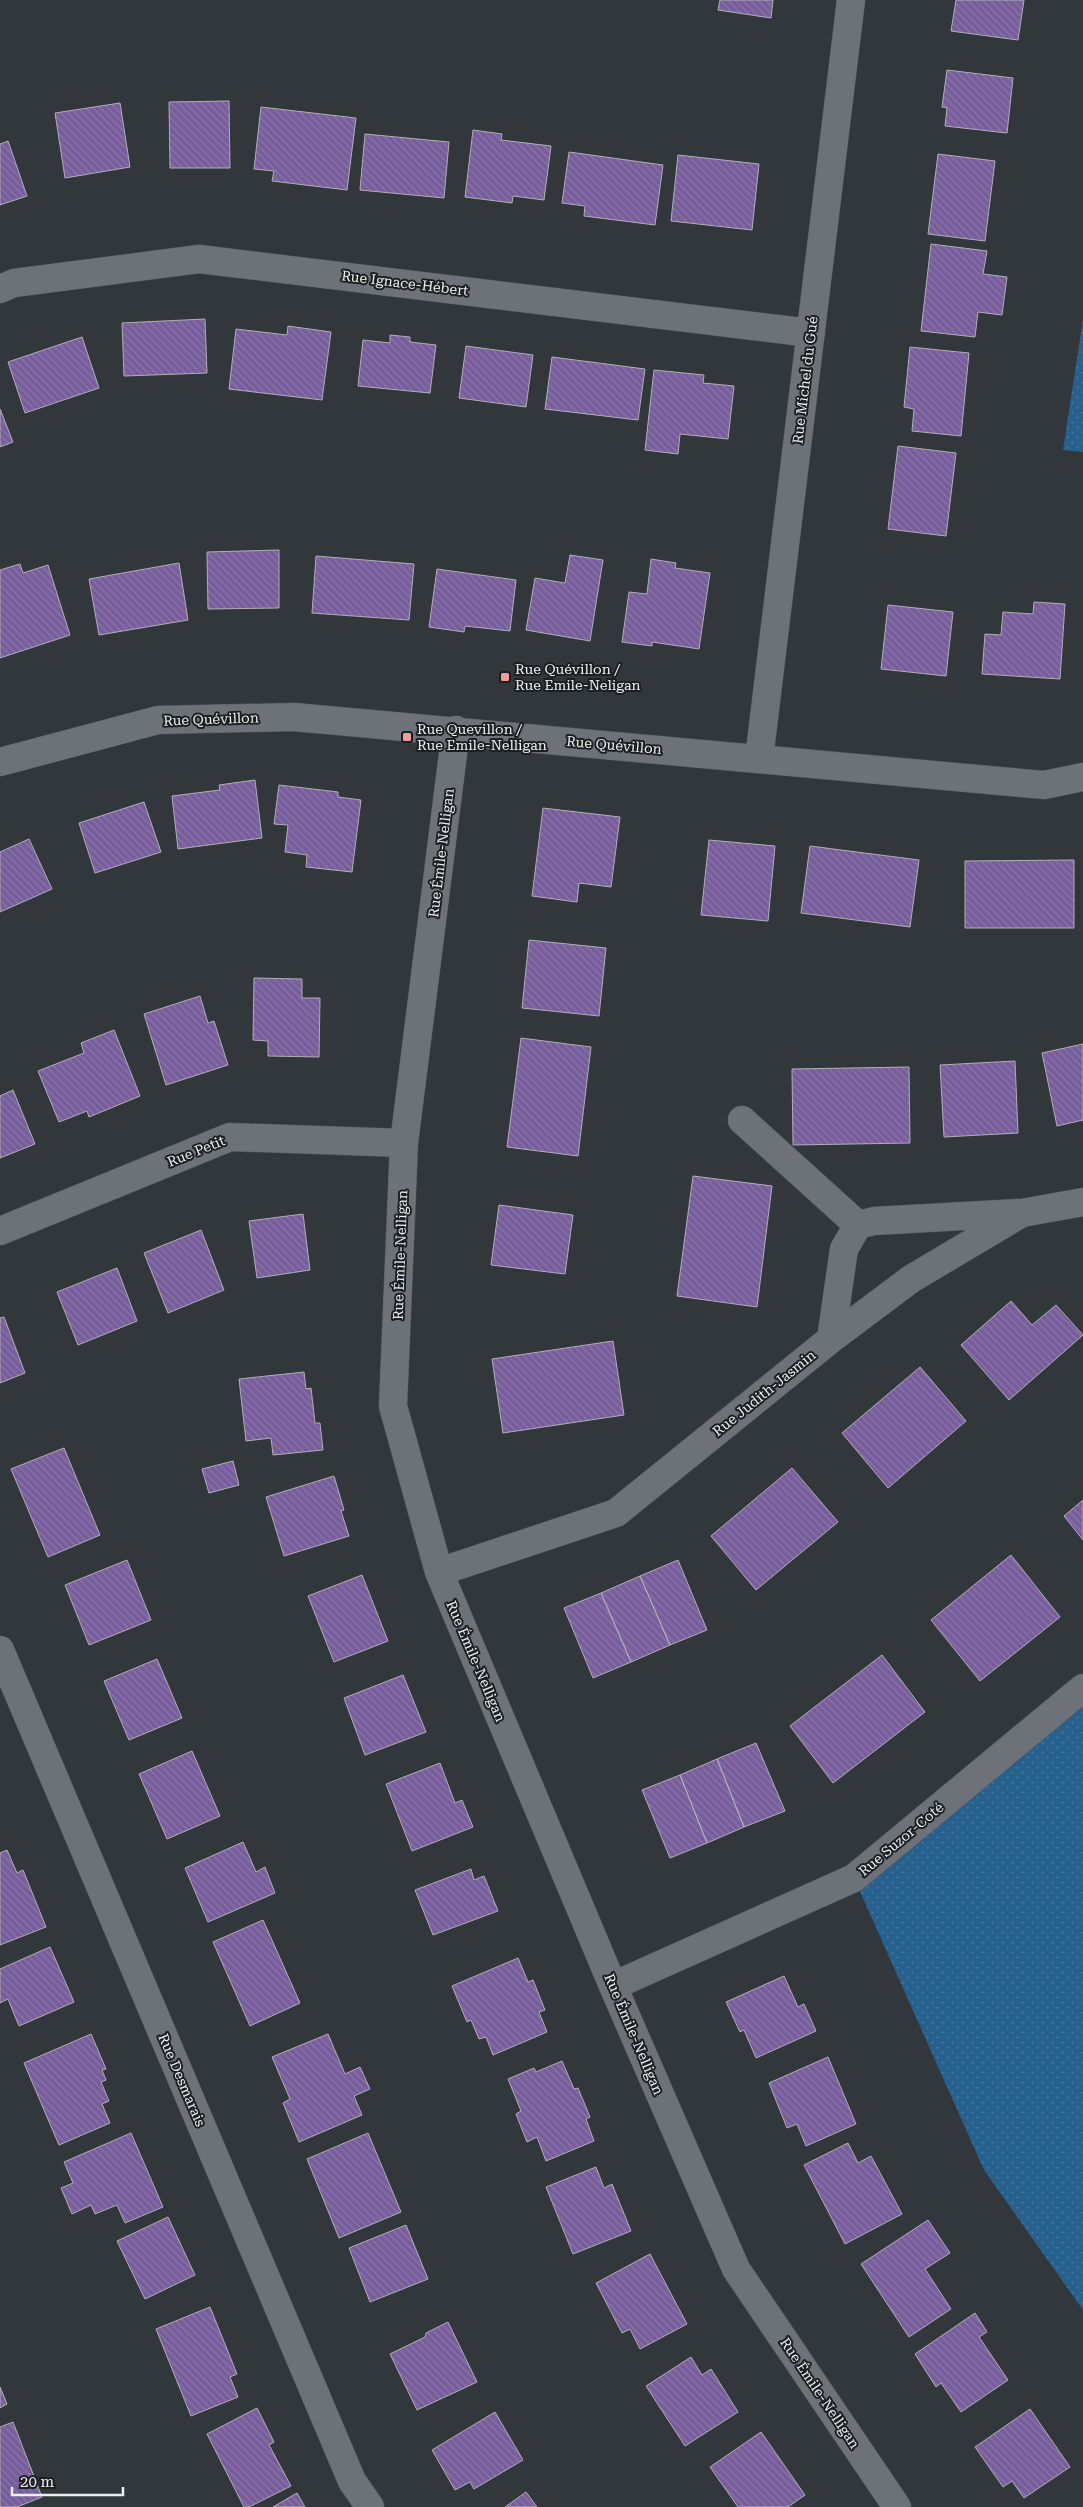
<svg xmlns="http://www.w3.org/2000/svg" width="1083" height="2507" viewBox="0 0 1083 2507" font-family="'Roboto Serif',serif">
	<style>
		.park { fill: url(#park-dots) }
		.building { fill: url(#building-back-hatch); stroke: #b2afb6 }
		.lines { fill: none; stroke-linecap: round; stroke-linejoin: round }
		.minor-casing { stroke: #515559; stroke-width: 29 }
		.minor { stroke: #6c7277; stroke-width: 28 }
		.poi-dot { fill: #f59b9a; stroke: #1c1f21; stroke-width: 2 }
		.labels { text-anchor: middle; stroke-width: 4; stroke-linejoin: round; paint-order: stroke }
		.street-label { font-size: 14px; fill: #edf0f3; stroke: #1c1f21 }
		.poi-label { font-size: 14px; fill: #edf0f3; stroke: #1c1f21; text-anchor: start }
	</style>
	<defs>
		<pattern id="park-dots" width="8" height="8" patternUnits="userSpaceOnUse" patternTransform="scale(1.25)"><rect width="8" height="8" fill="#26608d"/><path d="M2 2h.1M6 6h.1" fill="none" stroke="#46779e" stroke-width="1.8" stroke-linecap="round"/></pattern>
		<pattern id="building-back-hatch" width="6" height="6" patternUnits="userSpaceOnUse" patternTransform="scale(1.25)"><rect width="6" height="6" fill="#775d9b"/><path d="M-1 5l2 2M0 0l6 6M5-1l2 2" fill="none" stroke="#8b75a9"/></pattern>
	</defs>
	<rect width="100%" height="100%" fill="#32373c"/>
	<!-- park -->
	<path class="park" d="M1083 319V452L1063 450Z
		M1083 1688V2310L984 2170 854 1878Z"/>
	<!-- building -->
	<path class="building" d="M720 0H773L771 18 718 10Z
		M956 0H1024L1018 40 951 31Z
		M947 70 1013 78 1007 133 945 126 947 108 942 107Z
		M229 101 230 168H170L169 102Z
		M120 103 130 167 65 178 55 113Z
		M261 107 356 118 347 190 272 181 274 171 254 169Z
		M473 130 502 134 501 140 551 146 544 200 513 196 512 203 465 197Z
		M365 134 449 142 444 198 360 190Z
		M8 141 27 196 0 205V144Z
		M569 152 663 165 655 225 584 216 585 206 562 203Z
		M938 154 995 161 985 241 928 234Z
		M678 155 759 164 752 230 671 221Z
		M931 244 987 251 983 274 1007 277 1002 315 978 312 975 337 921 331Z
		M205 319 207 373 124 376 122 323Z
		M288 326 331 332 322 400 229 389 236 329 287 335Z
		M390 335 410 337V342L436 345 430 393 358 386 363 340 390 343Z
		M82 337 99 388 25 413 8 362Z
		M466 346 533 355 526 407 459 398Z
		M910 347 969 353 961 436 912 431 914 409 904 407Z
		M552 357 645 369 638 420 545 409Z
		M654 370 704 375 703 383 734 386 728 439 680 434 678 454 645 450Z
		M0 409 13 442 0 447Z
		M898 446 956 453 946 536 888 529Z
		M279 550V608L208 609 207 552Z
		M570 555 603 560 590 641 526 630 535 578 565 583Z
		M316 556 414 564 409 620 312 613Z
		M651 559 676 563 675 568 710 573 699 649 652 642V646L622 642 629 592 647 594Z
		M179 563 188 620 99 635 89 579Z
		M20 564 23 573 48 565 70 635 0 658V570Z
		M437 569 516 580 510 631 465 626 464 632 429 627Z
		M1034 602 1065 604 1060 679 982 674 985 634 1001 635 1003 612 1033 614Z
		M888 605 953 612 946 676 881 669Z
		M255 780 262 838 178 849 172 796 220 790 219 785Z
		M279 785 338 792V797L361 800 352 872 306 867 307 855 285 852 288 825 274 824Z
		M144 802 161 852 95 873 79 823Z
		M543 808 620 817 611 887 579 883 577 902 532 896Z
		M29 839 52 889 0 912V852Z
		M709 840 775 846 768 921 701 915Z
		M810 846 919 860 910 927 801 913Z
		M1074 860V928H965V861Z
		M529 940 606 948 599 1016 522 1008Z
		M254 978 302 979V998H320L319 1057 268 1056V1041L253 1040Z
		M200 996 208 1023 214 1021 228 1065 166 1085 144 1014Z
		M114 1030 140 1096 89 1117 87 1111 59 1122 38 1071 84 1053 81 1043Z
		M521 1038 591 1047 578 1156 507 1147Z
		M1083 1044V1120L1057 1126 1042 1053Z
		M1015 1061 1018 1133 944 1137 940 1065Z
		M909 1067 910 1143 793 1145 792 1069Z
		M13 1090 35 1144 0 1158V1096Z
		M693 1176 772 1186 757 1307 677 1296Z
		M499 1205 573 1215 565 1274 491 1265Z
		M303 1214 310 1270 257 1278 249 1221Z
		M201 1230 224 1290 168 1313 144 1253Z
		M117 1268 137 1321 78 1345 57 1292Z
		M1011 1301 1032 1325 1056 1305 1083 1335 1009 1400 961 1345Z
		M4 1317 25 1373 0 1383V1318Z
		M613 1341 624 1415 503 1433 492 1359Z
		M920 1367 966 1421 888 1488 842 1433Z
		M304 1372 306 1389 311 1388 315 1423H320L323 1450 273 1455 271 1438 246 1441 239 1379Z
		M64 1448 100 1535 48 1557 11 1469Z
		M233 1461 239 1485 209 1493 202 1469Z
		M792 1468 838 1522 756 1590 711 1536Z
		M334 1476 344 1510 341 1511 349 1536 284 1556 266 1497Z
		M1083 1500V1540L1064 1516Z
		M1011 1555 1060 1617 980 1681 931 1620Z
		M127 1560 151 1620 89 1645 65 1585Z
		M678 1560 707 1630 670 1645 640 1576Z
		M362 1575 388 1641 334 1662 308 1596Z
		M640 1576 670 1645 631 1662 601 1593Z
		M601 1593 631 1662 593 1678 564 1608Z
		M882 1655 925 1712 833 1783 790 1726Z
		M157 1659 182 1718 129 1740 104 1681Z
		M403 1675 426 1732 365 1755 344 1698Z
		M756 1743 785 1811 744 1827 717 1759Z
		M192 1751 220 1816 167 1839 139 1774Z
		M717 1759 744 1827 707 1843 680 1775Z
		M440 1763 455 1803 462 1800 473 1827 412 1851 386 1784Z
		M680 1775 707 1843 670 1858 642 1790Z
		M243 1842 256 1872 265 1867 275 1893 208 1922 185 1868Z
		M7 1850 17 1873 23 1870 46 1927 0 1945V1853Z
		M471 1869 474 1880 484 1876 498 1911 433 1935 415 1890Z
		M263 1920 300 2003 250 2026 213 1942Z
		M50 1947 74 2002 19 2026 8 1999 0 2003V1969Z
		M518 1958 528 1982 533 1980 545 2010 539 2012 547 2032 493 2055 486 2037 479 2039 471 2020 467 2022 452 1986Z
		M784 1976 798 2007 804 2004 816 2031 756 2058 744 2030 740 2032 726 2002Z
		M91 2034 106 2069 102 2070 106 2080 101 2082 109 2101 102 2104 110 2123 59 2145 24 2063Z
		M328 2034 345 2074 360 2067 370 2089 354 2096 362 2115 299 2142 283 2103 290 2099 272 2057Z
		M828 2057 856 2124 806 2146 797 2124 787 2128 769 2083Z
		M562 2061 574 2089 578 2088 590 2117 586 2119 594 2141 546 2161 537 2137 527 2142 516 2114 521 2111 508 2079 534 2068 536 2072Z
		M131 2133 163 2207 125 2223 117 2205 95 2214 91 2205 72 2214 61 2188 73 2183 64 2162Z
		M368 2133 401 2212 339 2238 307 2159Z
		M848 2143 858 2163 871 2156 902 2214 845 2244 804 2165Z
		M596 2167 604 2188 612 2184 631 2231 573 2254 546 2187Z
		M168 2217 195 2275 145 2299 117 2241Z
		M928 2220 950 2253 925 2269 951 2309 909 2337 861 2264Z
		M406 2225 428 2279 370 2302 349 2248Z
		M650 2254 687 2324 640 2349 630 2329 622 2333 596 2283Z
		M210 2307 237 2374 230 2377 238 2397 191 2416 156 2329Z
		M975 2313 987 2332 979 2337 1008 2380 961 2412 941 2383 936 2387 915 2354Z
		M448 2322 477 2382 417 2410 390 2354 425 2337 426 2333Z
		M691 2357 702 2375 711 2369 738 2412 685 2446 646 2386Z
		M0 2387 7 2404 0 2408Z
		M257 2408 274 2442 269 2445 291 2486 249 2507H244L207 2434Z
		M1030 2409 1070 2467 1024 2498 1012 2481 1003 2487 975 2447Z
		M495 2412 523 2460 474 2489 470 2482 455 2490 432 2450Z
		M13 2422 42 2497 17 2507H0V2427Z
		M761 2432 805 2495 788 2507H738L710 2467Z
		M526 2492 537 2507H505Z
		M297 2493 305 2507H273Z"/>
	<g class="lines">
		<!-- minor casing -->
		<g class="minor-casing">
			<path id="minor" d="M0 289 14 283 199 259 811 333
				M456 730 404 1143 393 1406 439 1572 613 1986 736 2269 897 2507
				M759 759 851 0
				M0 762 158 720 294 717 1044 785 1083 777
				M742 1120 858 1225
				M0 1231 230 1137 404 1143
				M831 1339 844 1249 858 1225 874 1221 1018 1213
				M439 1572 616 1513 831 1339 911 1279 1022 1213 1083 1202
				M0 1650 352 2481 370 2507
				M613 1986 854 1878 1083 1688"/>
		</g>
		<!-- minor -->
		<use href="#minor" class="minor"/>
	</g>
	<!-- markers -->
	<g class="poi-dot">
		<rect x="500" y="672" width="10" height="10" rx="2.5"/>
		<rect x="402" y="732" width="10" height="10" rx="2.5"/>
	</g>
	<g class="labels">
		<!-- street labels -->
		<g class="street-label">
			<text transform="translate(405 283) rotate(7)" y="5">Rue Ignace-Hébert</text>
			<text transform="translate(805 380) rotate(-83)" y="5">Rue Michel du Gué</text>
			<text transform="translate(211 719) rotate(-2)" y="5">Rue Quévillon</text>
			<text transform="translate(614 745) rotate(5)" y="5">Rue Quévillon</text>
			<text transform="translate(441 853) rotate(-83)" y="5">Rue Émile-Nelligan</text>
			<text transform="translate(196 1151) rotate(-22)" y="5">Rue Petit</text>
			<text transform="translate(400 1255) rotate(-88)" y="5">Rue Émile-Nelligan</text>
			<text transform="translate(764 1393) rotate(-39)" y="5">Rue Judith-Jasmin</text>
			<text transform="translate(476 1661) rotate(67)" y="5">Rue Émile-Nelligan</text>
			<text transform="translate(901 1839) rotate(-40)" y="5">Rue Suzor-Coté</text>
			<text transform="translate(634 2034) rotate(67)" y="5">Rue Émile-Nelligan</text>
			<text transform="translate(182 2080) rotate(67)" y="5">Rue Desmarais</text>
			<text transform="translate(820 2393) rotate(56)" y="5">Rue Émile-Nelligan</text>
		</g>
		<!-- poi labels -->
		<g class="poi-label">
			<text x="515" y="674">Rue Quévillon /<tspan x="515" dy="16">Rue Emile-Neligan</tspan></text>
			<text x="417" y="734">Rue Quevillon /<tspan x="417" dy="16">Rue Emile-Nelligan</tspan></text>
		</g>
	</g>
	<!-- scale -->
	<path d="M12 2487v8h111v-8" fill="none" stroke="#edf0f3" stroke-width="2.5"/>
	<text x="20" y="2487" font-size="15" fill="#edf0f3" stroke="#1c1f21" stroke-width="4" paint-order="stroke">20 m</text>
</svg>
